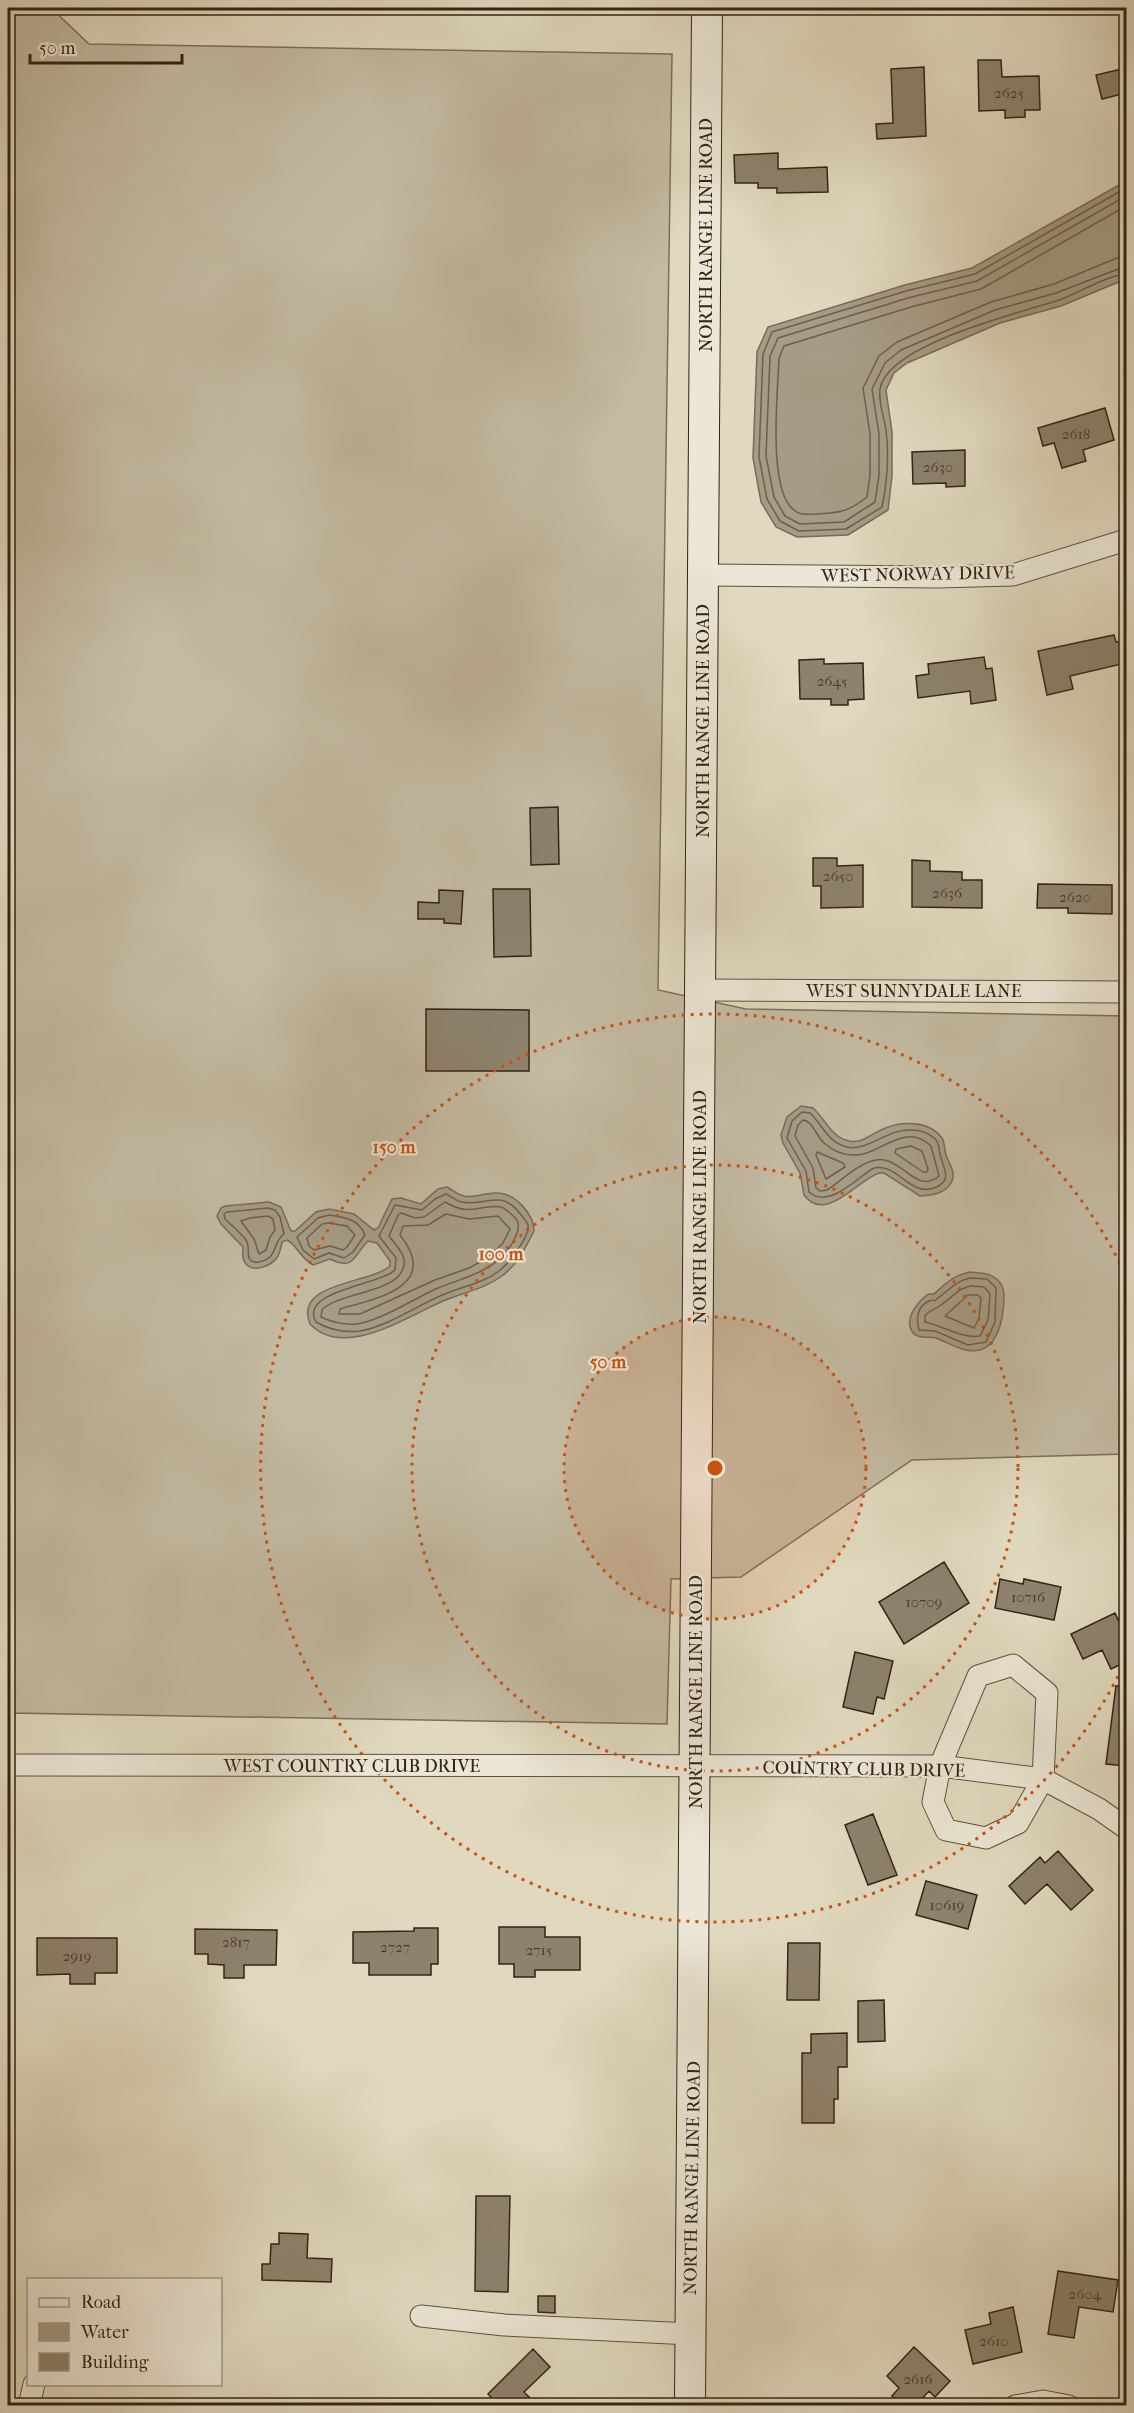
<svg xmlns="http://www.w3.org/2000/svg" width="1134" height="2413" viewBox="0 0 1134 2413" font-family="'IM FELL French Canon',serif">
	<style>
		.grass { fill: #c3baa2; stroke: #7c6e5c; stroke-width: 1.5 }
		.water { fill: #a69b85; stroke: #786b58; stroke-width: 1.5 }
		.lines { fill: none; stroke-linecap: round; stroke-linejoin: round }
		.shore { stroke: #6d5f4d; stroke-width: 1.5 }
		.building { fill: #8d826d; stroke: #342315; stroke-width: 1.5 }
		.street-casing { stroke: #5f5040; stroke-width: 23 }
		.secondary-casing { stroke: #342315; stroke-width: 32 }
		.street { stroke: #ebe6d5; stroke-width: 21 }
		.secondary { stroke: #ebe6d5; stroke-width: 30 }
		.ring { fill: none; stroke: #cd510d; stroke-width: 3; stroke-dasharray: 3 6 }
		.labels { text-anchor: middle; stroke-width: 4.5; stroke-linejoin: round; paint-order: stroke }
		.number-label { font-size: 15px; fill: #4a3b2b }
		.street-label { font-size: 18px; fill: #342315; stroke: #ebe6d5 }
		.centre { fill: #cd510d; stroke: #ebe6d5; stroke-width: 3 }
		.ring-label { font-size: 18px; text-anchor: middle; font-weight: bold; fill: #cd510d; stroke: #ebe6d5; stroke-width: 4.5; stroke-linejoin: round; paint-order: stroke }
	</style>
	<rect width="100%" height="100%" fill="#e0d9bf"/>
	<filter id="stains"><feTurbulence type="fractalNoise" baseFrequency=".00333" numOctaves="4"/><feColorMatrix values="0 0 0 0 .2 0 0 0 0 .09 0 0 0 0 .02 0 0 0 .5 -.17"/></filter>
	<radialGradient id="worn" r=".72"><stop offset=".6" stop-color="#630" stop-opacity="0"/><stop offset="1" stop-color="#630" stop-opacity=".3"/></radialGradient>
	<!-- grass -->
	<path class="grass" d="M8 8H51L89 44 672 54 658 990 746 1009 1126 1016V1454L912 1460 741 1577 671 1579 667 1724 8 1713Z"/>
	<!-- water -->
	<path class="water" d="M1126 181V279L1061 306 1000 323 907 363 894 373 886 390 892 432V476L888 510 848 535 797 537 776 527 761 502 753 458 757 352 768 327 905 285 972 268Z
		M801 1106 813 1108C826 1120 831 1137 849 1141 862 1144 871 1134 883 1129 900 1121 929 1120 942 1138 945 1143 944 1149 946 1155 949 1164 956 1172 952 1181 946 1194 932 1195 920 1196L884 1173H879C857 1180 826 1224 804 1195L800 1173 783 1143 781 1135 787 1117Z
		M447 1187C453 1190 457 1195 464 1196 475 1199 486 1192 497 1193 515 1193 534 1214 534 1231 526 1247 517 1265 502 1276 484 1289 462 1293 443 1301 408 1316 344 1360 310 1324 293 1282 370 1284 390 1266V1261L377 1243 368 1241C353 1256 355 1271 330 1259L313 1265C300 1258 297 1245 287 1240L282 1242C281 1247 280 1252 278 1256 272 1266 251 1275 244 1261 242 1258 243 1251 243 1247L221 1224 217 1216 221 1208 225 1206 269 1202 281 1207 291 1231H295L316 1212 329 1209 354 1214 374 1230 378 1228 392 1199 401 1198 421 1204 438 1189Z
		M970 1272C986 1273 1003 1275 1004 1295 1004 1318 998 1357 966 1350 956 1348 946 1342 936 1338 930 1336 919 1339 914 1334 902 1320 917 1303 928 1294H934C945 1284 954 1275 970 1272Z"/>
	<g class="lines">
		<!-- shore -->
		<path class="shore" d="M1126 188 975 274 906 291 772 332 763 354 759 457 767 499 780 521 799 531 846 529 882 507C887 483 889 454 886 430 884 417 878 401 880 389 887 344 1020 313 1059 300 1079 293 1105 276 1126 274
			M1126 196 977 281 908 298 778 338 770 356 766 456 774 497 785 516 800 524 844 522 875 502 879 475V434L872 389 885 363 901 350 995 310 1056 293 1126 266
			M1126 206 981 289 911 307 784 346 779 358C778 390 767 491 794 510 800 516 808 514 816 514 839 513 848 512 867 497L870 475V434L863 388 879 356 897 342 991 302 1054 284 1117 258 1126 257
			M802 1112 810 1113C823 1125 827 1142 847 1147 867 1152 888 1128 912 1130 919 1130 928 1133 934 1138 940 1142 938 1148 940 1154 943 1168 954 1181 934 1188 909 1197 896 1160 872 1169 855 1180 828 1209 809 1192L806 1171 787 1138 792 1121Z
			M803 1120C813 1121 816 1136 824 1143 832 1150 843 1155 853 1155 879 1157 904 1120 931 1146L939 1176C916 1196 901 1155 876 1160 859 1163 841 1181 827 1190L820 1191 816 1188 813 1168 795 1136 798 1125Z
			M911 1146 922 1151 928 1169 927 1172H923L895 1153 896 1149Z
			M817 1152 843 1163 845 1167 826 1179 816 1155Z
			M446 1194C451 1196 456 1201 462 1202 485 1207 499 1190 517 1210 521 1215 526 1220 528 1225 530 1237 508 1264 499 1271 482 1284 459 1287 440 1296 415 1307 388 1326 360 1331 345 1333 330 1330 316 1322 298 1291 380 1285 395 1270L396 1258 379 1236 395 1205 422 1210 435 1199Z
			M445 1202C472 1218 480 1203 502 1207 518 1218 523 1223 514 1240 498 1271 468 1276 438 1288 413 1299 389 1316 362 1323 349 1326 333 1323 321 1317L322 1310C339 1291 409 1293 404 1259 402 1250 394 1243 389 1236L398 1215 401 1213 415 1218 424 1217Z
			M268 1208 275 1210 280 1217 284 1234C275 1240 277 1249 270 1257 265 1261 253 1266 249 1258 247 1251 250 1246 246 1240 240 1232 232 1226 225 1219L224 1214 227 1212Z
			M446 1214 469 1219 498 1216 510 1229 503 1243 489 1257 469 1268 435 1280 360 1314H339L340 1309C378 1298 441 1286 400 1235L403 1226 428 1225Z
			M329 1215C344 1217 359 1219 365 1235L353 1252 344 1258 329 1253 314 1259 303 1250 297 1237 318 1218Z
			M268 1216 273 1219 275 1230 270 1237 266 1250 259 1254 254 1239 241 1221 250 1218Z
			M329 1223 347 1226 355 1235 347 1247 343 1250 330 1246 314 1250 309 1246 307 1238 322 1224Z
			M970 1278 987 1279 996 1288 995 1322 986 1342 968 1345 935 1331 919 1330C916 1319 917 1306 929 1301 937 1298 931 1304 938 1298 949 1290 956 1281 970 1278Z
			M971 1286 984 1287 990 1294 988 1320 980 1336C964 1339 942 1326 925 1322V1316C930 1309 935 1310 941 1305 952 1298 958 1288 971 1286Z
			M968 1295H978L981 1298 979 1318 974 1328 945 1316Z"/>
	</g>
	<!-- building -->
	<path class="building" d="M978 60H1001L1002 77 1039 76 1040 110H1025V117L1005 118V110L979 111Z
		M924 67 926 136 877 139 876 124 893 123 891 69Z
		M1126 68V93L1102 99 1096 75Z
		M778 153V169L827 167 828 192 777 193V188H758V183H735L734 155Z
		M1105 408 1114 440 1083 450 1086 461 1062 468 1054 443 1043 446 1038 428Z
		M965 450V486L946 487V483L913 484 912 452Z
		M1114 635 1116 642 1126 640V663L1070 676 1073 689 1047 695 1038 651Z
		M984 657 986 669 992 668 996 700 971 704 970 691 918 698 916 676 929 674 928 664Z
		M824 659V664L863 663 864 699 848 700V705H831V699H800L799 660Z
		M558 807 559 864 531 865 530 808Z
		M813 858H837V866L863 865V907L821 908V886H813Z
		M912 860 930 861V871L962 872V880H982V908L912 907Z
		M1038 884 1112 885V914L1068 913V908H1037Z
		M493 889H530L531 956 494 957Z
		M439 890 463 891 461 924 444 923V919H418V902L439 903Z
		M426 1009 529 1010V1071H426Z
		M944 1562 969 1603 904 1644 879 1602Z
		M1000 1579 1023 1584 1024 1579 1061 1587 1054 1620 995 1608Z
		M1115 1613 1126 1637V1662L1111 1669 1102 1650 1083 1659 1071 1634Z
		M855 1652 893 1661 884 1699 877 1697 873 1714 843 1707Z
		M1116 1686H1126V1766L1106 1764Z
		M873 1814 897 1875 868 1885 845 1825Z
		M1058 1851 1093 1890 1071 1910 1047 1884 1025 1904 1009 1886 1040 1857 1045 1863Z
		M926 1881 977 1895 968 1929 916 1915Z
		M499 1927H545V1937H580V1970H535V1977H514V1964H499Z
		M414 1928H438V1964H431V1975H369V1963H353V1932L414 1931Z
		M195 1929 277 1930 276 1965H244V1978H224V1965L208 1964V1954H195Z
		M37 1938H117V1973H95V1984H70V1974L37 1975Z
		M788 1943H820L819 2000H787Z
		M884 2000 885 2041 858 2042V2001Z
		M847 2033V2067H838V2099H834V2123H802V2053H811V2034Z
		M476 2196H510L508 2292 475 2291Z
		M279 2233 308 2234 307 2258 332 2259 331 2282 262 2280V2264H270L271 2244H279Z
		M1058 2271 1118 2280 1113 2312 1079 2307 1074 2338 1048 2334Z
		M538 2296H555V2313L538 2312Z
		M1013 2307 1022 2352 973 2364 965 2330 991 2324 989 2313Z
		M914 2347 950 2381 935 2397 929 2391 915 2406H903L892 2396 899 2388 887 2376Z
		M533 2349 550 2367 524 2392 538 2406H499L488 2394Z"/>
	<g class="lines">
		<!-- street casing -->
		<g class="street-casing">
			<path id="street" d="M705 575 938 577 1013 575 1126 540
				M701 990 1126 992
				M1013 1665 1047 1693 1043 1779 1018 1823 986 1838 946 1830 933 1802 940 1766 978 1676Z
				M8 1765 940 1766 1043 1779 1099 1809 1126 1828
				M421 2316 504 2325 691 2334
				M29 2406 34 2384
				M1015 2406 1043 2401 1069 2406"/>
		</g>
		<!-- secondary casing -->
		<g class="secondary-casing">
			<path id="secondary" d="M690 2406 707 8"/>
		</g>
		<!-- street -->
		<use href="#street" class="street"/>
		<!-- secondary -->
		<use href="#secondary" class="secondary"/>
	</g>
	<!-- distance rings -->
	<circle cx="715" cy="1468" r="151" fill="#cd510d" fill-opacity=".12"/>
	<g class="ring">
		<circle cx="715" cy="1468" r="151"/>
		<circle cx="715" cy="1468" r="303"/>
		<path d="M1126 1660A454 454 0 1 1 1126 1276"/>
	</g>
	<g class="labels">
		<!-- number labels -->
		<g class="number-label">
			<text x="1009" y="98">2625</text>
			<text x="1076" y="439">2618</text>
			<text x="938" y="472">2630</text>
			<text x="832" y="686">2645</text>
			<text x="838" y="881">2650</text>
			<text x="947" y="898">2636</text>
			<text x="1075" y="902">2620</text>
			<text x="1028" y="1602">10716</text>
			<text x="924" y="1607">10709</text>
			<text x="947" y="1910">10619</text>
			<text x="236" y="1947">2817</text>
			<text x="395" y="1952">2727</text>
			<text x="539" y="1955">2715</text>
			<text x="77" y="1961">2919</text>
			<text x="1085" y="2299">2604</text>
			<text x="994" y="2346">2610</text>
			<text x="918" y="2384">2616</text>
		</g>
		<!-- street labels -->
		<g class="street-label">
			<text transform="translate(706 235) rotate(-90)" y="6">NORTH RANGE LINE ROAD</text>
			<text transform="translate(918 574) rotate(-1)" y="6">WEST NORWAY DRIVE</text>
			<text transform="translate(703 721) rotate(-90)" y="6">NORTH RANGE LINE ROAD</text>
			<text x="914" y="997">WEST SUNNYDALE LANE</text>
			<text transform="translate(700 1207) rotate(-90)" y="6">NORTH RANGE LINE ROAD</text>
			<text transform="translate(696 1692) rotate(-90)" y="6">NORTH RANGE LINE ROAD</text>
			<text x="352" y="1772">WEST COUNTRY CLUB DRIVE</text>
			<text transform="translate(864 1769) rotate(1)" y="6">COUNTRY CLUB DRIVE</text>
			<text transform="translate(692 2178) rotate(-89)" y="6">NORTH RANGE LINE ROAD</text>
		</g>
	</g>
	<circle cx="715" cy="1468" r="9" class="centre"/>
	<g class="ring-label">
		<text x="394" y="1153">150 m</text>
		<text x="501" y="1260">100 m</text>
		<text x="608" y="1368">50 m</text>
	</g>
	<!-- margin -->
	<rect width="1134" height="2413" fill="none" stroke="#e0d9bf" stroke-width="30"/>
	<rect x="9" y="9" width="1116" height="2395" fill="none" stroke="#342315" stroke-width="3"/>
	<rect x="15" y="15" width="1104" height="2383" fill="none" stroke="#342315" stroke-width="1.5"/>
	<!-- legend -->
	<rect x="27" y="2278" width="195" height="108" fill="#ebe6d5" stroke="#a29888" stroke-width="1.5"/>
	<rect x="39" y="2298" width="30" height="9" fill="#ebe6d5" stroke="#a29888" stroke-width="1.5"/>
	<text x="81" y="2308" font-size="18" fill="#342315">Road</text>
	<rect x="39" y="2323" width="30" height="18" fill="#a69b85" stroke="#a29888" stroke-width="1.5"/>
	<text x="81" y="2338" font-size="18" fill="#342315">Water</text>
	<rect x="39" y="2353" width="30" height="18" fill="#8d826d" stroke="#a29888" stroke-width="1.5"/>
	<text x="81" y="2368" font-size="18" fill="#342315">Building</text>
	<!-- scale -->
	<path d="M30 54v9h152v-9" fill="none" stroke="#342315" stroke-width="3"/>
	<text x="39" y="54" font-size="18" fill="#342315" stroke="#ebe6d5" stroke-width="4.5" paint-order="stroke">50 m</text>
	<rect width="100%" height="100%" filter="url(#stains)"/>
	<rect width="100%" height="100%" fill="url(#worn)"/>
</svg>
